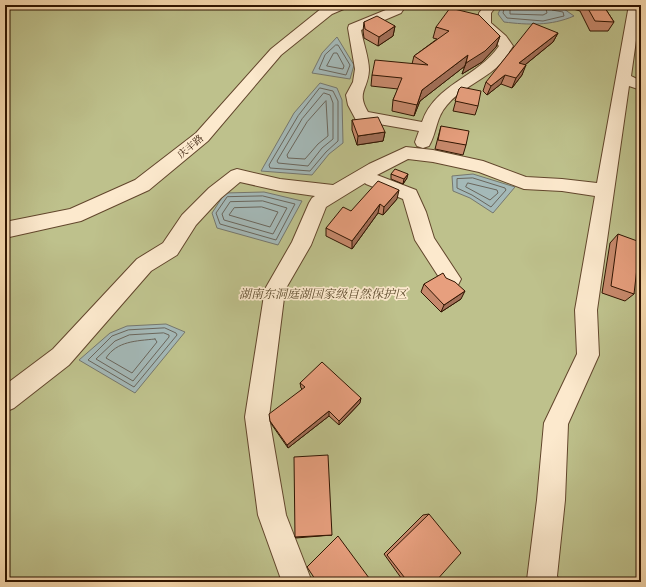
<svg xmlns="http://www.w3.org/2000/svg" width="646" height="587" viewBox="0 0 646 587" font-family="Cardo,'Noto Serif SC',serif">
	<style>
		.green { fill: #bec18c; stroke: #766a46 }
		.water { fill: #a4b9b8; stroke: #75776e }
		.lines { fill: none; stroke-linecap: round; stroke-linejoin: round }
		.shore { stroke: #6a665c; stroke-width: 1 }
		.minor-casing { stroke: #62462c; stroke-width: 2 }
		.tertiary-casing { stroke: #62462c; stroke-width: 2 }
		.minor { fill: #fce9cd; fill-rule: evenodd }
		.tertiary { fill: #fce9cd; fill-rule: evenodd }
		.wall { fill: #c7896c; stroke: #2f1400 }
		.shaded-wall { fill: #a26f58; stroke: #2f1400 }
		.building { fill: #e79f7e; stroke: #2f1400 }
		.labels { text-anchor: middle; stroke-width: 3.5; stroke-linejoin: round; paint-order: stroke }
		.far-street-label { font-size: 10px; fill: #2f1400; stroke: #fce9cd }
		.park-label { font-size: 12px; font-style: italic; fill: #5a482a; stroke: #fce9cd }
	</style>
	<rect width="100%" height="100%" fill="#faddb2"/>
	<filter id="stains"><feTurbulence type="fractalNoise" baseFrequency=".005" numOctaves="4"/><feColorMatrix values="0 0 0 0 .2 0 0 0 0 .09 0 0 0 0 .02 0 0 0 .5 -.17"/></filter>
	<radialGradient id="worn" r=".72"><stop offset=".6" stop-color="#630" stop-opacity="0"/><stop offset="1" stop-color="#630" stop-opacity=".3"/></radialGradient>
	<!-- green -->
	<path class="green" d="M5 5H641V582H5Z"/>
	<!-- water -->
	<path class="water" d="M502 5H542L564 9 574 16C551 26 528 25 504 22L498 14Z
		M337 37 354 65 350 79 312 73 322 53Z
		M320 83 337 88 342 100 343 143 329 154 312 175 261 171 294 113Z
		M473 174 515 187 493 213 470 198 453 191 452 176Z
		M264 192 302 201 278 245 217 228 212 213 225 193Z
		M166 324 185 332 135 393 79 360 110 333 127 326Z"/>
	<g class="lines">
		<!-- shore -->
		<path class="shore" d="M505 5 503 13 507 18 543 21 564 16 563 12 552 10 550 5
			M510 5V14L543 15 547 13 545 5
			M336 45H338L350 65 346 75 319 69 325 55Z
			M334 53H337L344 66 343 69 327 66Z
			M320 88 333 91 338 101V141L326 152 310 171 270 168 269 165 298 116Z
			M324 93 330 95 333 103V139L322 148 308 166 278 163 277 161 302 119Z
			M326 101 328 136 318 144 305 159 288 158 287 155 307 122Z
			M473 178 505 188 506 190 491 207 472 195 457 188V179Z
			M468 183 497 190 498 193 490 200 466 187Z
			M263 196 295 204 276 240 220 224 216 213 227 197Z
			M263 201 287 208 273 234 224 220 222 214 230 202Z
			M262 207 278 212 270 227 229 215 234 208Z
			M165 328 176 333 177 335 134 387 88 360 112 336 128 330Z
			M164 333 169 335V337L133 381 96 359 115 341 129 335Z
			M155 339 157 342 132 373 106 358C117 341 136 341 155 339Z"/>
		<!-- minor casing -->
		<g class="minor-casing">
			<path id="minor" d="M485 5H497L491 13V23L506 36 513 46C508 54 503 61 496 68 481 81 460 89 447 105 436 117 437 132 429 146L423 148 417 146 415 142 419 131 356 120 348 105 346 95 353 82 355 69 348 28 349 25 393 7H401L403 10 401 13 361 30C363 42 369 58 369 70 368 90 356 92 368 112L422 122C435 84 478 77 499 46L478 24 479 13Z
				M629 5H641L631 76 641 81V90L629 86 597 310 599 355 568 424 565 500 557 576 560 582H528L527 580 537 500 544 423 577 354 575 310 595 196 562 191 524 189 479 172 433 162 408 159 377 175 416 190 426 212 434 238 461 279 458 285 451 288 444 285 415 240 403 199 366 184 365 183 326 207 311 245 285 290 269 417 286 515 312 582H282L258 515 245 417 265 289 292 242 309 203 312 198 315 196 280 191 240 182 221 198 196 225 177 255 151 271 69 365 14 408 5 412V385L53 349 137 259 163 243 182 215 209 188 231 171 237 169 280 179 333 185 369 164 406 147 433 150 483 161 526 177 562 179 597 183Z"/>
		</g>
		<!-- tertiary casing -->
		<g class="tertiary-casing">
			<path id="tertiary" d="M330 5H347L346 8 332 14 281 55 208 141 149 190 81 221 5 238V222L70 209 135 180 196 133 271 49 322 8Z"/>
		</g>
		<!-- minor -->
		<use href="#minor" class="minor"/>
		<!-- tertiary -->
		<use href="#tertiary" class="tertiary"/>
	</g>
	<!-- wall -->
	<path class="wall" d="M560 5H603L614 22 608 31H590L580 11Z
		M364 22 395 26 393 36 378 46 364 38 363 31Z
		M436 27 500 36 496 47 482 62 462 74 465 66 420 101 414 116 392 111 393 100 398 89 371 86 372 75 412 64 414 56 437 39 433 38Z
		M558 33 553 42 525 65 522 75 512 88 501 84 487 95 483 91 486 82Z
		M459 89 478 106 475 115 453 111Z
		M352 120 385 132 383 141 357 145 352 130Z
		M441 126 466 145 463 155 435 149Z
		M391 174 407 178 403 184 391 179Z
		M397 199 383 215 378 213 352 249 326 236V228L351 211Z
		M618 234 634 294 625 301 602 293 610 243Z
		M424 284 461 299 441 312 421 292Z
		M300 383 360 403 339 425 329 416 288 448 272 425 270 421 302 389 301 388Z
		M429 514 435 582H404L384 554 423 515Z
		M332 535 296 538 295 537Z"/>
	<!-- shaded-wall -->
	<path class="shaded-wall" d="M395 26 393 36 378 46 379 37Z
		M558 33 553 42 515 73 519 63Z
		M500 36 496 47 482 62 462 74 466 63Z
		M468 55 465 66 420 101 414 116 417 105 422 90Z
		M526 65 522 75 512 88 516 78Z
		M505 75 501 84 487 95 491 86Z
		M385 132 383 141 357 145 358 136Z
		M408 174 407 178 403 184 404 179Z
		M399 190 397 199 383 215 384 207Z
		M380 204 378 213 352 249V241Z
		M465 291 461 299 441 312 444 305Z
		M361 398 360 403 339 425V421Z
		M329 411V416L288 448 287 445Z"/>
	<!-- building -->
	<path class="building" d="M586 5H603L614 22 595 21Z
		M450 8 479 15 500 36 485 51 466 63 468 55 422 90 417 105 393 100 402 78 372 75 375 60 428 65 414 56 449 31 436 27Z
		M377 16 395 26 379 37 365 29 364 22Z
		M533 23 558 33 519 63 526 65 516 78 505 75 491 86 486 82Z
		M461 87 481 91 478 106 455 101 459 89Z
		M378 117 385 132 358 136 352 120Z
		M441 126 469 131 466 145 438 140Z
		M395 169 408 174 404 179 391 174Z
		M378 181 399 190 384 207 380 204 352 241 326 228 343 207 351 211Z
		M618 234 640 242 634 294 611 286Z
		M443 273 446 278 455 282 465 291 444 305 424 284Z
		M322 362 361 398 339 421 329 411 287 445 270 421 269 414 305 387 300 383Z
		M328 455 332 535 295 537 294 457Z
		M429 514 461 553 435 582H408L387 555Z
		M338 536 372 582H317L307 567Z"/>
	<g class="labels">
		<!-- far-street labels -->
		<g class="far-street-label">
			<text transform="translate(190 146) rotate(-40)" y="4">庆丰路</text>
		</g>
		<!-- park labels -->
		<g class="park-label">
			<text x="323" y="298">湖南东洞庭湖国家级自然保护区</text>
		</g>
	</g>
	<!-- margin -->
	<rect width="646" height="587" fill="none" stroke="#faddb2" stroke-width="20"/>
	<rect x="6" y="6" width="634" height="575" fill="none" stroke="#2f1400" stroke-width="2"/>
	<rect x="10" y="10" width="626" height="567" fill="none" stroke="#2f1400"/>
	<rect width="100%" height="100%" filter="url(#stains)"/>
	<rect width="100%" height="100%" fill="url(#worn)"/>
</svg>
